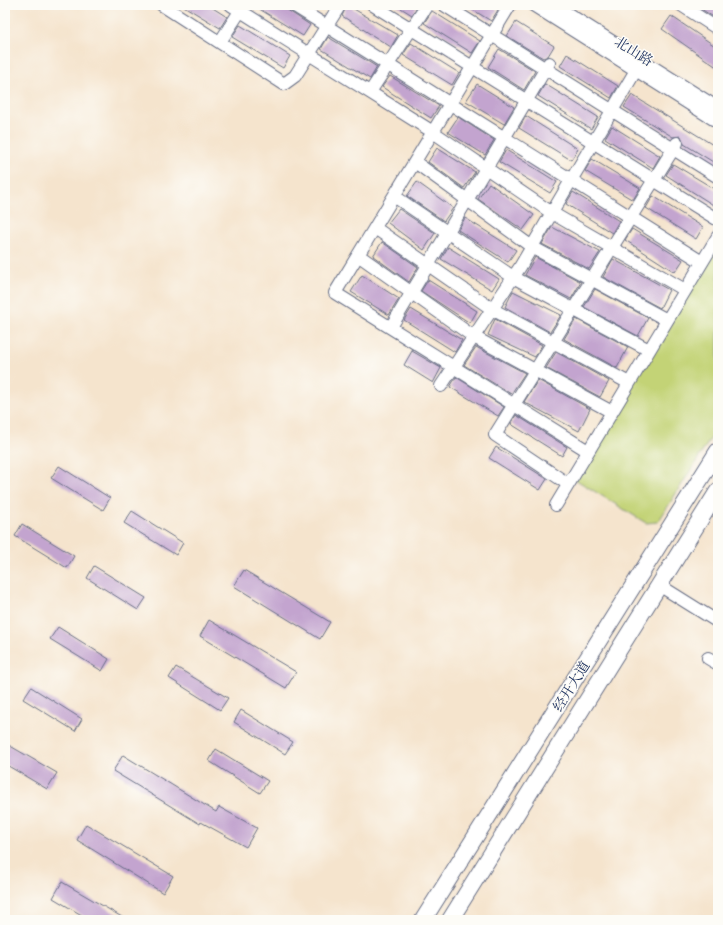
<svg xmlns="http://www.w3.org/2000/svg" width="723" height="925" viewBox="0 0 723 925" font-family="'EB Garamond','Noto Serif SC',serif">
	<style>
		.green { fill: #c3d376; stroke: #6f816a }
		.building { fill: #c3a4cf }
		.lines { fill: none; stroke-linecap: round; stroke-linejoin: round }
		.minor-casing { stroke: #676e85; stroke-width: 14 }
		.major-casing { stroke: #676e85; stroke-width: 18 }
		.minor { stroke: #fff; stroke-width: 12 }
		.major { stroke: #fff; stroke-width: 16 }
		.labels { text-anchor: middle; stroke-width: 3; stroke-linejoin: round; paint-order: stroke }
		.street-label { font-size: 14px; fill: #1b2f5e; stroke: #fdfcf7 }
	</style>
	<rect width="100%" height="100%" fill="#fdfcf7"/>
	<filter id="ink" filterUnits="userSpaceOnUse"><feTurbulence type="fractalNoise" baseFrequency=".025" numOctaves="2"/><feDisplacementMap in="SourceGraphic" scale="8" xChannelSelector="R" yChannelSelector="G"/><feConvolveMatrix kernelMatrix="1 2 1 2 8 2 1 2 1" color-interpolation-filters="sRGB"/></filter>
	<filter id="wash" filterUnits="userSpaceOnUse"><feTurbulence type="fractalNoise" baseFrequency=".012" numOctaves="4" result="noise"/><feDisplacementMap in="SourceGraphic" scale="16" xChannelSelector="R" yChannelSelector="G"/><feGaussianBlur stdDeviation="0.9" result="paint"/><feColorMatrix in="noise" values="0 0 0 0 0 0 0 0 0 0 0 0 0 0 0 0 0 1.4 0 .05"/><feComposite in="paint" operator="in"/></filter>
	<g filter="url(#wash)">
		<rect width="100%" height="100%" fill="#f5e4cd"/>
		<!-- green -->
		<path class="green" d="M718 241V427L658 522 646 523 573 478Z"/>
		<g id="blocks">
			<!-- building -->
			<path class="building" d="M182 5H208L227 17 220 28Z
				M253 5H280L310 25 303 36Z
				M347 5 398 35 391 47 342 16Z
				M396 5H418L412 15Z
				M465 5H491L498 10 491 21Z
				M695 5H718V20Z
				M432 11 480 41 472 53 424 23Z
				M671 16 718 48V68L662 29Z
				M516 22 554 46 548 56 543 58 507 36Z
				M240 25 290 56 283 68 232 37Z
				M328 37 377 67 370 79 321 49Z
				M411 43 459 73 452 85 403 55Z
				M499 49 535 71 524 90 488 67Z
				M567 54 618 86 611 98 560 66Z
				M390 76 439 106 431 118 382 87Z
				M477 84 514 107 504 124 466 101Z
				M545 84 598 117 591 129 538 96Z
				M632 95 718 148V165L684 144 681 136 673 137 624 107Z
				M526 116 578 149 571 160 519 128Z
				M458 117 494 140 485 155 448 132Z
				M612 126 660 156 653 168 605 138Z
				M437 148 475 172 464 188 428 162Z
				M506 150 557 182 550 193 499 162Z
				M592 159 640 188 633 200 585 171Z
				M673 164 718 191V208L666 175Z
				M417 182 453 208 444 221 407 196Z
				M489 183 534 215 523 230 478 199Z
				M573 192 619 221 612 233 566 204Z
				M653 196 703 227 696 239 646 208Z
				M399 209 435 233 424 250 388 223Z
				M465 218 516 250 508 262 458 230Z
				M552 227 600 252 589 269 542 244Z
				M632 229 683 260 675 272 625 240Z
				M382 242 418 267 409 282 373 256Z
				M448 247 499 279 492 290 441 259Z
				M535 257 581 282 571 299 525 275Z
				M613 259 669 290 660 308 603 277Z
				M362 275 399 299 389 315 351 292Z
				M428 280 477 311 470 323 421 291Z
				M595 289 648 318 638 336 584 307Z
				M513 291 561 315 550 332 505 307Z
				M411 309 462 340 455 352 404 320Z
				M495 319 542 345 535 357 488 335Z
				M576 319 628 347 617 368 564 339Z
				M476 347 525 373 511 394 464 365Z
				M412 351 441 368 433 383 404 365Z
				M556 352 609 381 600 397 546 368Z
				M456 377 504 407 498 416 450 387Z
				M538 380 590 409 579 431 524 402Z
				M516 415 567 447 562 456 511 424Z
				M496 447 547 479 540 490 489 458Z
				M59 466 110 498 103 510 51 478Z
				M132 511 183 543 176 555 124 523Z
				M22 524 74 556 67 568 15 536Z
				M94 566 146 598 138 610 87 578Z
				M244 570 330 622 320 639 234 586Z
				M209 620 296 672 286 688 200 636Z
				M58 627 109 659 102 671 50 639Z
				M176 667 228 698 220 710 169 678Z
				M31 687 82 719 75 731 23 699Z
				M241 710 293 742 285 754 234 722Z
				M5 743 57 773 47 789 5 764Z
				M216 749 268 781 260 793 209 761Z
				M123 755 216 812 219 807 257 828 246 847 201 822 200 824 113 771Z
				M86 824 173 876 163 893 77 840Z
				M62 882 127 920H90L53 898Z"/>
		</g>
	</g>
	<g filter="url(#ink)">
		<use href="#blocks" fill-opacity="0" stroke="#676e85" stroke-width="1"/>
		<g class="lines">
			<!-- minor casing -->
			<g class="minor-casing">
				<path id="minor" d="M162 5 284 84 295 76 340 5
					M231 5 433 132 552 213 685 290
					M293 5 702 262
					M373 5 718 220
					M444 5 718 177
					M510 5 335 293 588 451
					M533 5 718 122
					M554 5 718 108
					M681 5 718 29
					M220 42 244 5
					M370 92 427 5
					M415 162 532 247 667 320
					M394 196 513 277 649 350
					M375 228 492 309 629 383
					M358 255 474 337 612 412
					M391 327 549 63
					M441 386 520 267 636 70
					M568 484 495 435 677 143
					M556 505 718 236
					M659 585 718 622
					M708 658 718 664"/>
			</g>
			<!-- major casing -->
			<g class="major-casing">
				<path id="major" d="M423 920 718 451
					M450 920 718 491"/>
			</g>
			<!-- minor -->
			<use href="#minor" class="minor"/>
			<!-- major -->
			<use href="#major" class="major"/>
		</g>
	</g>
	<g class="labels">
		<!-- street labels -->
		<g class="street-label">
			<text transform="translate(634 51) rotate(32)" y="5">北山路</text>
			<text transform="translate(571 686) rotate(-58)" y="5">经开大道</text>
		</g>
	</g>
	<!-- margin -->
	<rect width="723" height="925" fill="none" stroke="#fdfcf7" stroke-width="20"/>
</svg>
